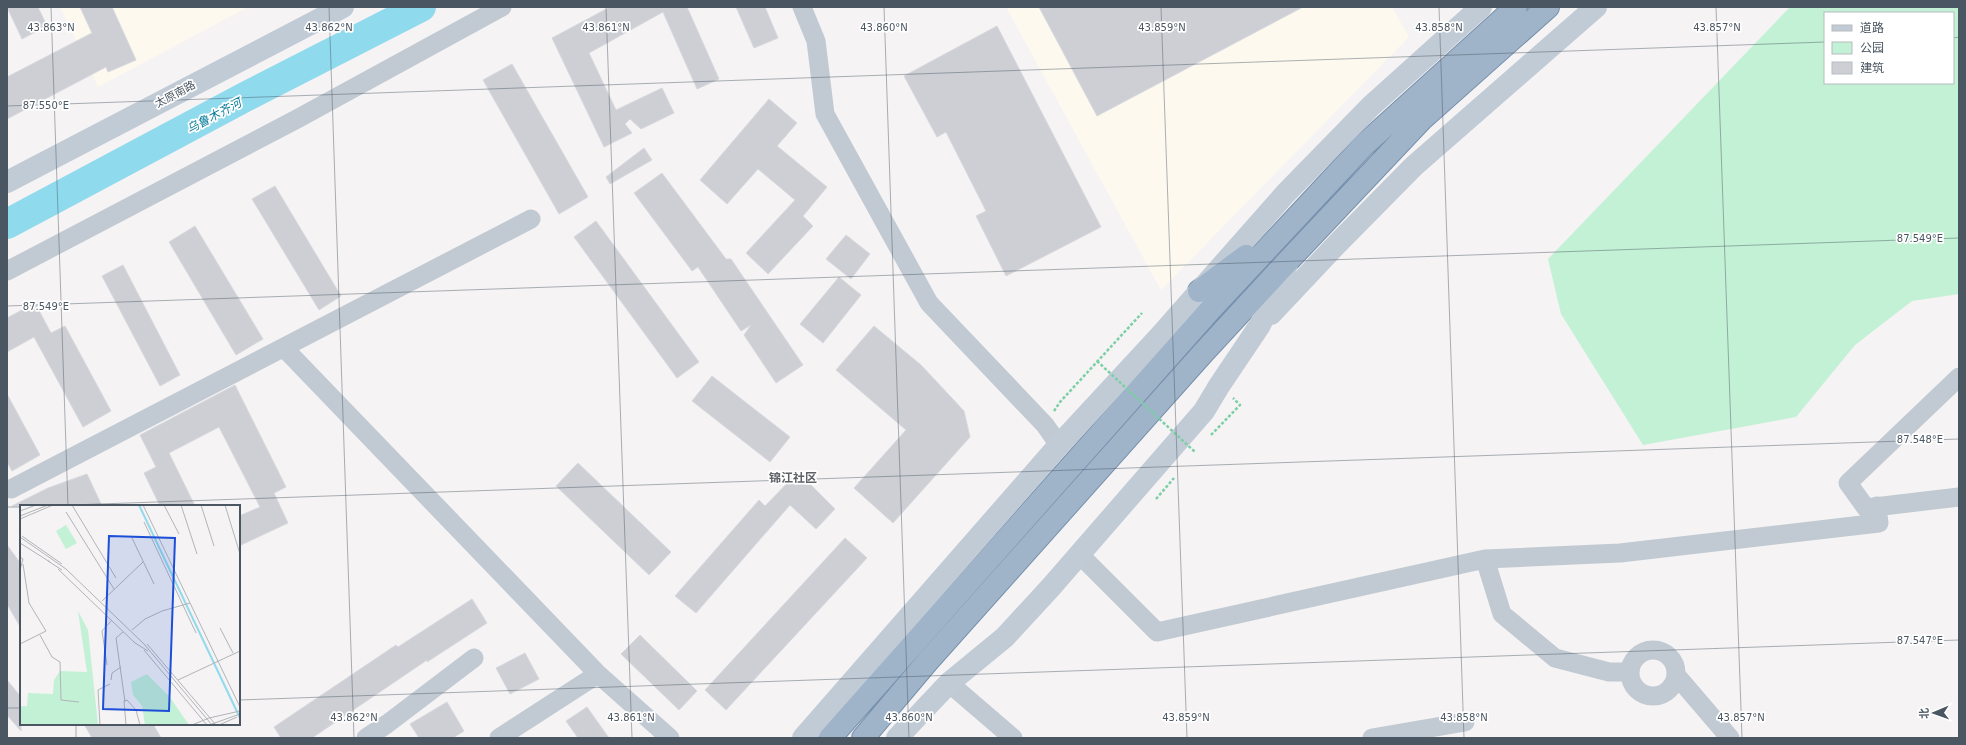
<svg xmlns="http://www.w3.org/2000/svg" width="1966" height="745" viewBox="0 0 1966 745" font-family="'DejaVu Sans','Noto Sans SC',sans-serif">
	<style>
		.commercial { fill: #fdf9ef }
		.green { fill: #c3f1d5; fill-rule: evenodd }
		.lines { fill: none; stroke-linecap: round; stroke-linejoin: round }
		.river { stroke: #90daee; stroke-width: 30 }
		.building { fill: #cdcfd5; stroke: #d7d9de }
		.trunk-casing { stroke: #7690ad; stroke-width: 24 }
		.path { stroke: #7ad0a6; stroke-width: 2.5; stroke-dasharray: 3 2; stroke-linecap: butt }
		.minor { stroke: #c1cad2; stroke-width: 19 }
		.secondary { stroke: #c1cbd6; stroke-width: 22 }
		.trunk { stroke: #9fb4c9; stroke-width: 22 }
		.path-bridge { stroke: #7ad0a6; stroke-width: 2.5; stroke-dasharray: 3 2; stroke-linecap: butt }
		.ticks { fill: none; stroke: #4a5661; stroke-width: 1; stroke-opacity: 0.45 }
		.labels { text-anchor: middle; stroke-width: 3.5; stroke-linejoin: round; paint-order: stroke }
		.street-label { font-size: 11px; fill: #4a5661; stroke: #fff }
		.water-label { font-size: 12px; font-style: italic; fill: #0c7c9b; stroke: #fff }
		.neighbourhood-label { font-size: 12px; font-weight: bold; fill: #5f6368; stroke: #fff }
		.inset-river { fill: none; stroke: #90daee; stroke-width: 2 }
		.inset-road { fill: none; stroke: #b1b4b9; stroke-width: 1 }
		.view { fill: #1d4ed8; fill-opacity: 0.15; stroke: #1d4ed8; stroke-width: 2 }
		.inset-edge { fill: none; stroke: #4a5661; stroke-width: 2 }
		.ticks-label { font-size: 10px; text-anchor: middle; fill: #4a5661; stroke: #fff; stroke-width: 3.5; stroke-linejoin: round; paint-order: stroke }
	</style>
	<rect width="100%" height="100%" fill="#f5f3f3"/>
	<!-- commercial -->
	<path class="commercial" d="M60 7H248L98 87Z
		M1006 7H1392L1409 37 1161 290Z"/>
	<!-- green -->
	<path class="green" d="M1790 7H1959V294L1912 301 1855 345 1796 417 1643 445 1561 314 1548 259ZM1825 13H1953V83H1825Z"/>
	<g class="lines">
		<!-- river -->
		<path class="river" d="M7 224 245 97 421 7"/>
	</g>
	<!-- building -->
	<path class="building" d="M7 7H38L47 26 22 39Z
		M80 7H112L136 60 108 72 106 67 7 119V77L92 33Z
		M610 7H687L719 79 697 89 663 12 589 53 616 110 662 88 674 113 641 129 630 119 625 124 632 133 604 147 552 38Z
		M736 7H765L778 38 754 48Z
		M1039 7H1303L1097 116Z
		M997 26 1101 227 1006 276 976 216 986 211 946 132 937 137 904 76Z
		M512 64 588 197 559 214 483 80Z
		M769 99 797 123 777 146 827 187 803 216 813 226 768 274 746 253 795 200 758 169 727 204 700 180Z
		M644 148 652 160 610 184 606 177Z
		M662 173 726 259H731L803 365 776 383 744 335 751 325 741 331 698 267 692 271 634 193Z
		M275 186 341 296 319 310 252 199Z
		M596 221 699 362 677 378 574 237Z
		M195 226 263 339 236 355 169 242Z
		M846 235 870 254 851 279 826 259Z
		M123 265 180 375 160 386 102 276Z
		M839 277 861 295 823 343 800 324Z
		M35 303 51 333 65 326 111 411 83 427 34 337 7 352V318Z
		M874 326 921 365 964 411 970 437 893 523 854 488 906 430 836 370Z
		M712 376 790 437 770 462 692 401Z
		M235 385 286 487 274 493 288 523 239 546V516L260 507 219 427 169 453 195 506H160L144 473 156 467 140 435Z
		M7 394 40 455 12 471 7 462Z
		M578 463 671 552 649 575 556 486Z
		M798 472 835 509 816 529 790 505 696 613 675 596 759 500 765 506Z
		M87 474 102 506H12L48 488Z
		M845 538 867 558 726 710 705 690Z
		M7 545 21 564V628L7 604Z
		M472 599 487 623 427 662V660L312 738H281L274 727 396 645 398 647Z
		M640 635 697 691 679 710 621 654Z
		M525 653 539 679 510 694 496 668Z
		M7 680 21 697V731L7 715Z
		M447 702 464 731 453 738H419L410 724Z
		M587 707 609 738H578L566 721Z
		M84 724H153L161 738H92Z"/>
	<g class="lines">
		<!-- trunk casing -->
		<g class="trunk-casing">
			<path id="trunk" d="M1199 291 1246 256
				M830 738 1211 309 1364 145 1516 7
				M863 738 928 661 1203 353 1288 261 1422 119 1548 7"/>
		</g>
		<!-- path -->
		<path class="path" d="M1054 411 1060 402 1142 313
			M1211 435 1240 405 1233 398
			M1156 499 1174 478"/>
		<!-- minor -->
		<path class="minor" d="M802 7 816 41 825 114 929 303 1045 425 1059 445
			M7 271 297 119 502 7
			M285 349 598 674 670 738
			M1959 377 1848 483 1866 508 1959 497
			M11 489 531 219
			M1080 555 1157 632 1485 559 1620 553 1879 523 1877 506
			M1485 559 1502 614 1555 658 1609 672H1630
			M1630 673a23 23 0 1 1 46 0a23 23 0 1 1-46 0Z
			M1676 675 1730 738
			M949 683 1013 738
			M366 738 387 724 474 658
			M499 738 598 674
			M1372 738 1465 722"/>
		<!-- secondary -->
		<path class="secondary" d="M7 182 343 7
			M1271 314 1336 245 1414 166 1596 7
			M803 738 1059 445 1159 337 1286 193 1371 106 1481 7
			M897 738 949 683 1005 637 1051 587 1204 411 1219 386 1260 325 1287 264"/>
		<!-- trunk -->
		<use href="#trunk" class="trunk"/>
		<!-- path-bridge -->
		<path class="path-bridge" d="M1097 361 1195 452"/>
	</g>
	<!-- ticks -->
	<path class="ticks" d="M51 7 68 506M329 7 354 738M606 7 632 738M884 7 909 738M1161 7 1187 738M1439 7 1464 738M1716 7 1742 738M1953 38 1959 37M7 106 1825 42M7 306 1959 238M42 506 1959 439M7 507H21M239 700 1959 640M7 708H21M76 724V738"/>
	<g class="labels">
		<!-- street labels -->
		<g class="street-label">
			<text transform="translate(175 94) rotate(-28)" y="4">太原南路</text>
		</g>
		<!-- water labels -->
		<g class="water-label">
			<text transform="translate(214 116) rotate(-28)" y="4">乌鲁木齐河</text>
		</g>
		<!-- neighbourhood labels -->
		<g class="neighbourhood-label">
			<text x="793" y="482">锦江社区</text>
		</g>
	</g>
	<!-- overview -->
	<g transform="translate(20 505)">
		<rect width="220" height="220" fill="#f5f3f3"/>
		<path d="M46 20 57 38 46 44 36 26ZM58 106 68 125 78 220H0V201H7L8 188 33 189 34 175 40 166 67 167ZM127 169 149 191 169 220H125L122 201 113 190 111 177Z" fill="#c3f1d5"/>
		<path class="inset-river" d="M119 0 220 213"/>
		<path class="inset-road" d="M52 0 96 73M123 0 220 202M144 0 159 29M161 0 177 49M181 0 194 41M205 0 220 49M0 6 16 0M46 7 94 84M0 11 28 0M0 14 33 0M124 17 176 128M2 31 42 59M0 32 46 64 124 139 192 220M112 33 134 79M0 38 30 57M0 52 3 54 0 65M28 56 42 65M38 64 115 138 128 146M82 96 123 57M200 123 213 148M112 125 125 114 142 106 170 98M103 127 96 133 105 197M20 130 32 152 40 157 41 195 59 197M0 139 26 126 9 98 3 59M127 139 196 220M124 145 187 220M87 160 82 126 92 115M91 175 92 168 101 162M158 175 220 146M192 219 220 209M80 220 78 185 90 179M106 220 104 196 107 195 116 205 120 220M172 220 189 213 220 206M199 220 217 212"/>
		<path class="view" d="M89 31 155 33 149 206 83 204Z"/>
		<rect width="220" height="220" class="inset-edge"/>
	</g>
	<g class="ticks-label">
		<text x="51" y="31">43.863°N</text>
		<text x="329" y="31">43.862°N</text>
		<text x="606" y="31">43.861°N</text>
		<text x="884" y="31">43.860°N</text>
		<text x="1162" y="31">43.859°N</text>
		<text x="1439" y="31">43.858°N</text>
		<text x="1717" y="31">43.857°N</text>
		<text x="46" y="109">87.550°E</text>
		<text x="1920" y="242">87.549°E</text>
		<text x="46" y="310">87.549°E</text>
		<text x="1920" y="443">87.548°E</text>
		<text x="1920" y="644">87.547°E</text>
		<text x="354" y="721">43.862°N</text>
		<text x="631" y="721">43.861°N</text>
		<text x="909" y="721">43.860°N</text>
		<text x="1186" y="721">43.859°N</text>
		<text x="1464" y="721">43.858°N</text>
		<text x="1741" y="721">43.857°N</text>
	</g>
	<!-- border -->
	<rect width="1966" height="745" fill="none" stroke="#4a5661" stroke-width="16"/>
	<!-- legend -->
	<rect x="1824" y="12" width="130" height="72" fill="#ffffff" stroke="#b7bbc0"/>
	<rect x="1832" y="25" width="20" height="6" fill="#c1cbd6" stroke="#b7bbc0"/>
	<text x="1860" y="32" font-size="12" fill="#4a5661">道路</text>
	<rect x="1832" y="42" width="20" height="12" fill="#c3f1d5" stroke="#b7bbc0"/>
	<text x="1860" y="52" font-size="12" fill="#4a5661">公园</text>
	<rect x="1832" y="62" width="20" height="12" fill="#cdcfd5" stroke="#b7bbc0"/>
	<text x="1860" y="72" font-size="12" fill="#4a5661">建筑</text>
	<!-- north arrow -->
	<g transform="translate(1934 713) rotate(268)" stroke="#ffffff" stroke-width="3" paint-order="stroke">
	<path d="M0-3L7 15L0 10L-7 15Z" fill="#4a5661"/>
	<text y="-6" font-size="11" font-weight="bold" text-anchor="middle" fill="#4a5661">北</text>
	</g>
</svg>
